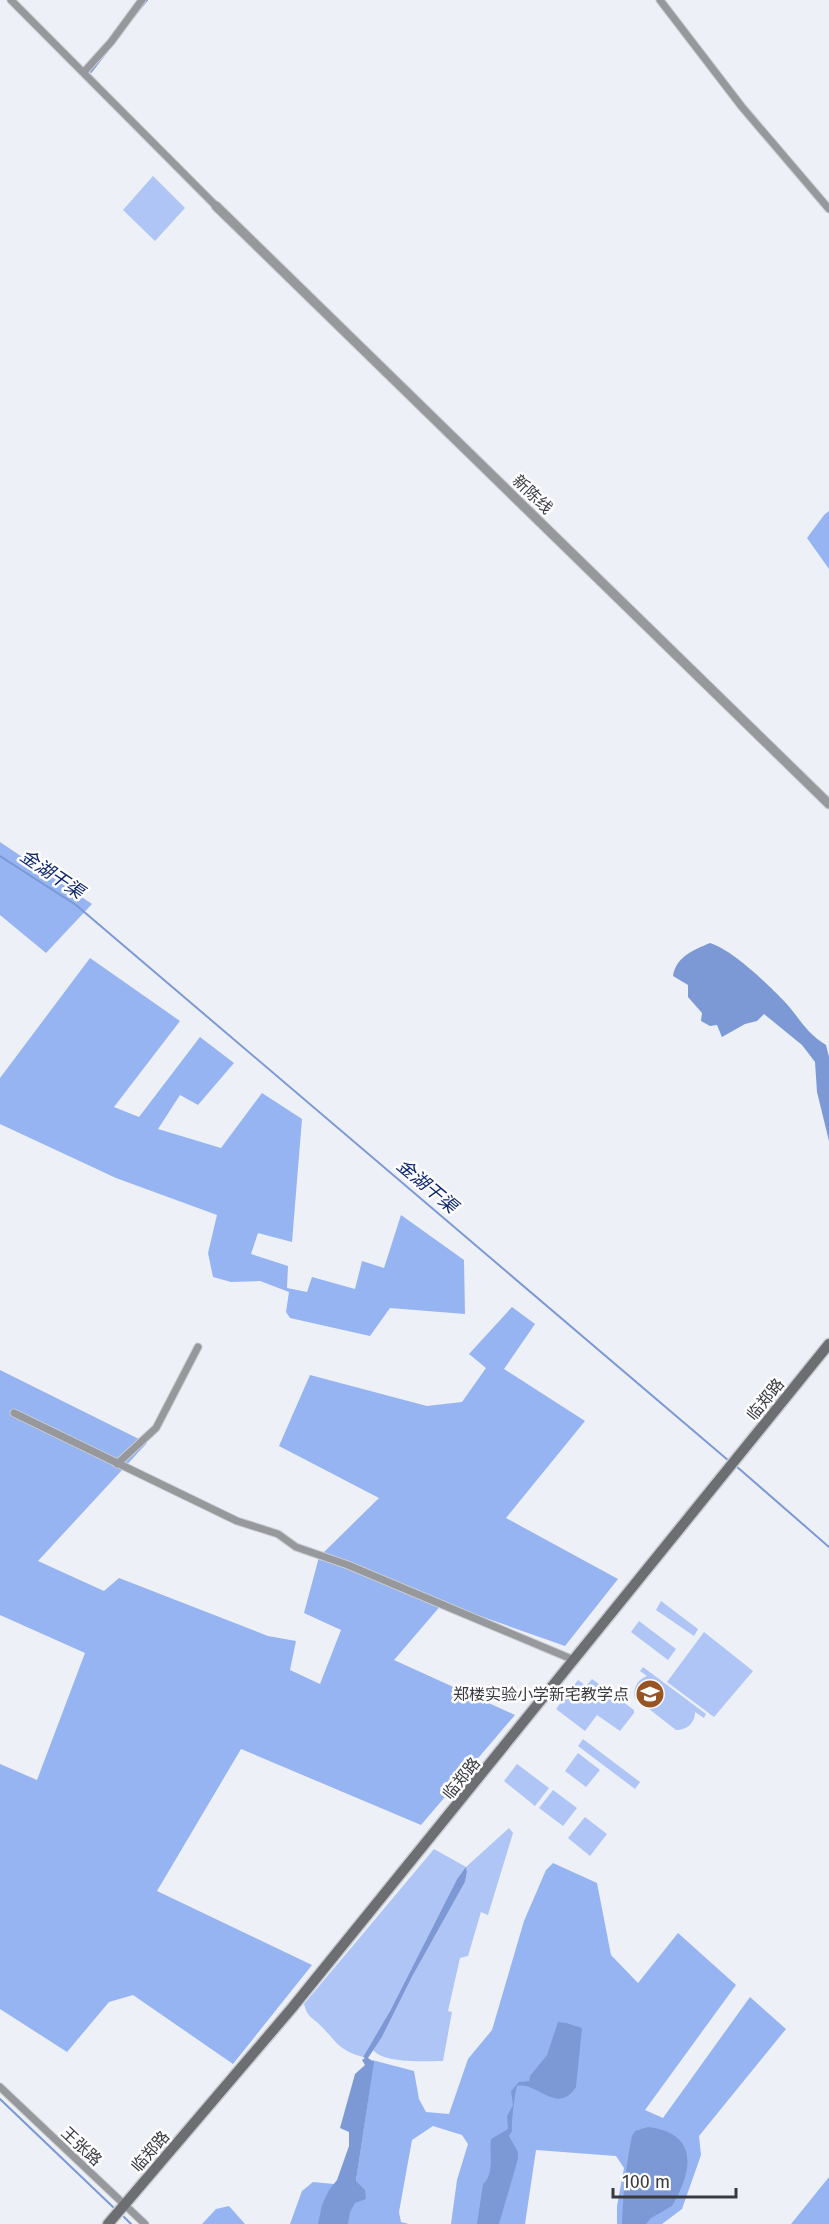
<svg xmlns="http://www.w3.org/2000/svg" width="829" height="2224" viewBox="0 0 829 2224" font-family="'Fira Sans','Noto Sans SC',sans-serif">
	<style>
		.green { fill: #aec5f5 }
		.forest { fill: #96b4f2 }
		.water { fill: #7c99d6 }
		.lines { fill: none; stroke-linecap: round; stroke-linejoin: round }
		.stream { stroke: #7c99d6; stroke-width: 2 }
		.minor-casing { stroke: #c9ccd2; stroke-width: 9 }
		.tertiary-casing { stroke: #c9ccd2; stroke-width: 11 }
		.secondary-casing { stroke: #c9ccd2; stroke-width: 13 }
		.minor { stroke: #97989b; stroke-width: 7 }
		.tertiary { stroke: #97989b; stroke-width: 9 }
		.secondary { stroke: #6c6e72; stroke-width: 10 }
		.labels { text-anchor: middle; stroke-width: 5; stroke-linejoin: round; paint-order: stroke }
		.street-label { font-size: 16px; fill: #393a3d; stroke: #fdfdff }
		.poi-label { font-size: 16px; fill: #393a3d; stroke: #fdfdff; text-anchor: end }
		.water-label { font-size: 18px; font-style: italic; fill: #0d266c; stroke: #fdfdff }
	</style>
	<rect width="100%" height="100%" fill="#edf0f7"/>
	<!-- green -->
	<path class="green" d="M153 176 185 208 155 241 123 210Z
		M661 1601 698 1629 694 1636 656 1610Z
		M639 1621 676 1649 668 1660 631 1632Z
		M704 1632 753 1671 714 1717 667 1682Z
		M643 1667 706 1714 704 1718 695 1712C695 1723 687 1730 676 1730L635 1698C633 1688 637 1680 647 1676L640 1671Z
		M592 1679 634 1710V1713L620 1731 597 1715 585 1731 556 1709 578 1680 586 1686Z
		M583 1739 640 1782 635 1789 578 1746Z
		M578 1753 600 1770 586 1787 565 1771Z
		M517 1764 549 1788 535 1806 504 1781Z
		M553 1790 577 1808 563 1826 539 1808Z
		M585 1817 607 1834 590 1856 568 1838Z
		M509 1828 513 1833 488 1915 481 1912 468 1956 460 1958 448 2011 452 2012 443 2061C425 2061 385 2064 373 2050L382 2037 413 1975 465 1882 467 1872 466 1868 457 1879 390 2011 363 2057C338 2050 337 2042 321 2026 311 2016 308 2018 304 2004L434 1849 466 1867Z"/>
	<!-- forest -->
	<path class="forest" d="M829 511V569L807 538 824 515Z
		M0 842 92 904 46 953 0 915Z
		M90 958 180 1021 114 1107 139 1117 200 1037 234 1063 198 1105 180 1095 158 1129 221 1148 262 1093 302 1119 292 1242 258 1233 251 1254 288 1266 287 1288 307 1292 312 1277 355 1289 362 1261 384 1268 401 1215 464 1260 465 1314 390 1308 370 1336 290 1318 286 1312 289 1292 260 1281 231 1282 213 1277 208 1253 217 1215 116 1178 0 1124V1078Z
		M512 1307 535 1324 504 1369 585 1421 506 1518 618 1579 565 1646 443 1603 394 1660 515 1715 421 1825 241 1749 157 1891 312 1965 233 2064 133 1995 109 2002 67 2052 0 2009V1764L37 1780 85 1653 0 1615V1370L147 1443 38 1561 104 1591 119 1578 268 1636 296 1641 290 1670 320 1684 341 1630 304 1613 319 1557 379 1498 279 1446 310 1375 427 1406 462 1402 486 1368 469 1354Z
		M553 1863 597 1883 611 1955 638 1983 678 1933 736 1985 645 2110 663 2118 750 1997 786 2029 699 2136 701 2155 682 2209 662 2224H617V2206L624 2168 616 2156 536 2150 525 2224H451L457 2180 468 2144 462 2135 433 2126 412 2140 399 2212 401 2222 409 2224H290L302 2191 313 2182 334 2184 356 2181 373 2066 372 2060 414 2071 419 2099 426 2112 449 2114 468 2059 492 2030 524 1921 546 1870Z
		M829 2177V2224H791Z
		M229 2206 245 2224H202L216 2209Z"/>
	<!-- water -->
	<path class="water" d="M710 943C731 949 768 984 784 1001 799 1017 806 1033 826 1045L829 1057V1141L817 1092 815 1062 802 1045 764 1014 757 1021 745 1024 722 1037 717 1025 710 1026 701 1021 702 1013 688 997V985L673 976C676 957 693 950 710 943Z
		M466 1867 467 1872 465 1882 413 1975 382 2037 368 2058 374 2062 356 2181 365 2190 366 2199 355 2203 350 2212 348 2224H318L322 2205 329 2190 337 2180 349 2146V2132L340 2128 355 2074 365 2065 362 2060 365 2058 363 2057 390 2011 457 1879Z
		M558 2022 566 2023 582 2028 576 2087C557 2116 537 2081 517 2086 515 2091 511 2126 512 2131L509 2136 518 2152V2159L499 2224H477L483 2184C495 2174 489 2153 491 2139L508 2129 507 2116 513 2105 511 2091 519 2082 529 2081 530 2076 547 2055Z
		M648 2127C699 2133 693 2171 672 2206L651 2218 646 2224H622C623 2194 626 2165 632 2136L635 2131Z"/>
	<g class="lines">
		<!-- stream -->
		<path class="stream" d="M130 21 147 0
			M91 72 108 50
			M0 856 76 905 729 1461
			M736 1466 829 1547
			M0 2099 113 2207
			M124 2217 131 2224"/>
		<!-- minor casing -->
		<g class="minor-casing">
			<path id="minor" d="M11 0 216 206
				M660 0 742 107 829 209
				M84 72 111 42 142 0
				M14 1413 237 1521 278 1534 296 1547 348 1565 574 1660
				M117 1464 156 1428 198 1347
				M0 2087 145 2224"/>
		</g>
		<!-- tertiary casing -->
		<g class="tertiary-casing">
			<path id="tertiary" d="M216 206 829 804"/>
		</g>
		<!-- secondary casing -->
		<g class="secondary-casing">
			<path id="secondary" d="M108 2224 292 2008 829 1344"/>
		</g>
		<!-- minor -->
		<use href="#minor" class="minor"/>
		<!-- tertiary -->
		<use href="#tertiary" class="tertiary"/>
		<!-- secondary -->
		<use href="#secondary" class="secondary"/>
	</g>
	<!-- icons -->
	<defs>
		<g id="school-disc" transform="scale(1.5)"><circle r="9.5" fill="#975523" stroke="#fdfdff"/><path d="M0-5L7-2L0 1L-7-2ZM-4 1L0 2.5L4 1V4Q0 6-4 4Z" fill="#fff"/></g>
	</defs>
	<g fill-rule="evenodd">
		<use href="#school-disc" x="650" y="1694"/>
	</g>
	<g class="labels">
		<!-- street labels -->
		<g class="street-label">
			<text transform="translate(533 494) rotate(44)" y="6">新陈线</text>
			<text transform="translate(765 1399) rotate(-51)" y="6">临郑路</text>
			<text transform="translate(461 1778) rotate(-51)" y="6">临郑路</text>
			<text transform="translate(82 2146) rotate(43)" y="6">王张路</text>
			<text transform="translate(150 2151) rotate(-49)" y="6">临郑路</text>
		</g>
		<!-- poi labels -->
		<g class="poi-label">
			<text x="629" y="1700">郑楼实验小学新宅教学点</text>
		</g>
		<!-- water labels -->
		<g class="water-label">
			<text transform="translate(52 874) rotate(34)" y="6">金湖干渠</text>
			<text transform="translate(427 1186) rotate(40)" y="6">金湖干渠</text>
		</g>
	</g>
	<!-- scale -->
	<path d="M613 2188v9h123v-9" fill="none" stroke="#393a3d" stroke-width="3"/>
	<text x="622" y="2188" font-size="18" fill="#393a3d" stroke="#fdfdff" stroke-width="4.5" paint-order="stroke">100 m</text>
</svg>
